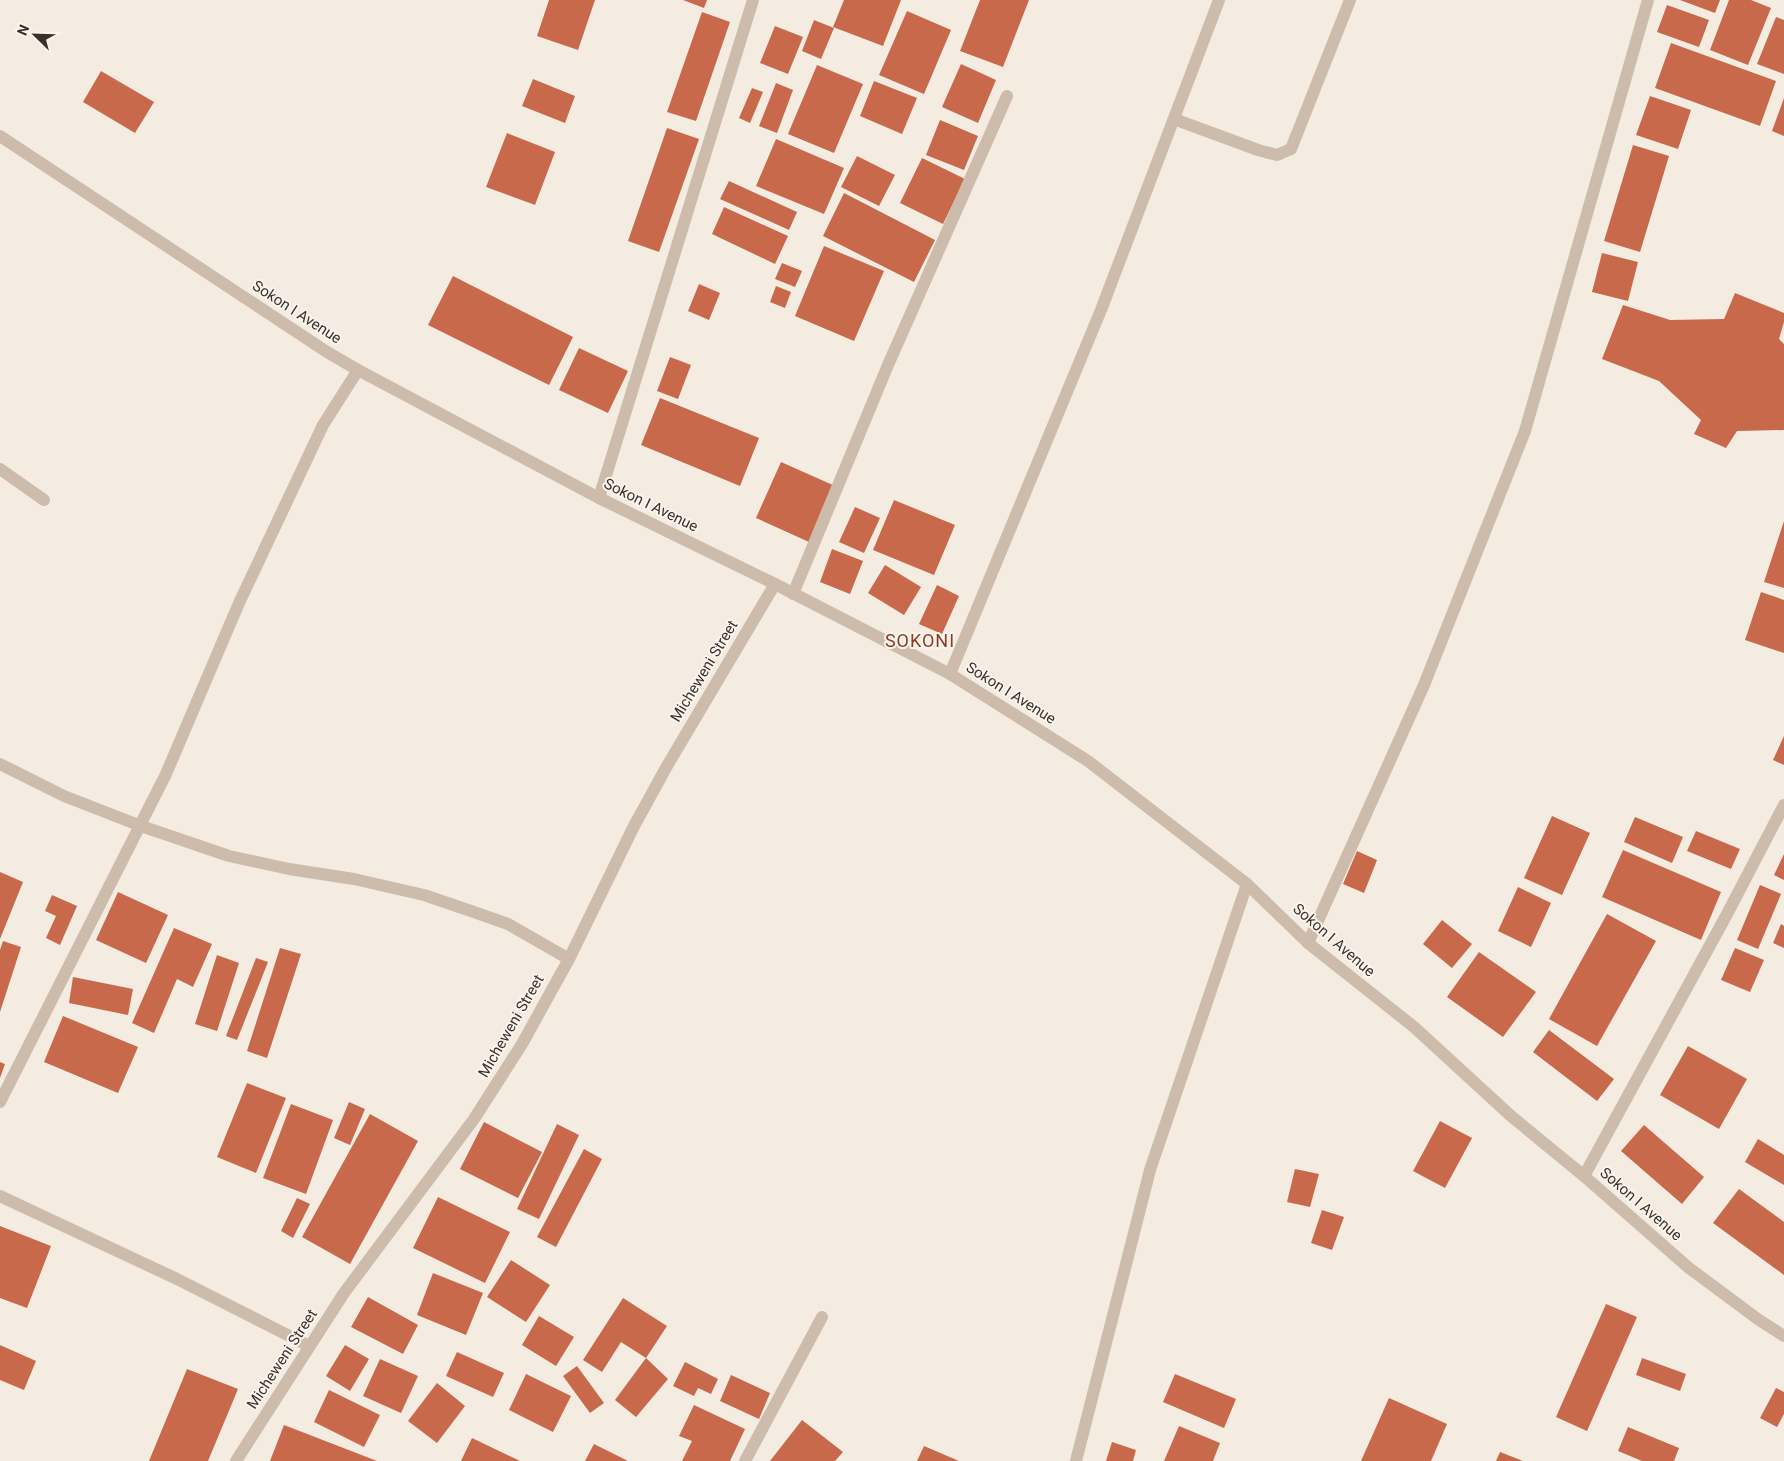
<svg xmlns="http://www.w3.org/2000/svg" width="1784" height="1461" viewBox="0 0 1784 1461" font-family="Roboto,sans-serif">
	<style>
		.building { fill: #c8694b }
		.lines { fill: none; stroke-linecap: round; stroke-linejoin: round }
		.minor { stroke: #cdbbac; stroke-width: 12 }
		.tertiary { stroke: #cdbbac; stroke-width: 12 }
		.labels { text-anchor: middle; stroke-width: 4; stroke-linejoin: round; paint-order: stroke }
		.street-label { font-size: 15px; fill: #3b302b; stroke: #fbf5ee }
		.quarter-label { font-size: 18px; letter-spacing: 1px; fill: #8c3b22; stroke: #fbf5ee }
	</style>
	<rect width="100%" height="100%" fill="#f4ebe1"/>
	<!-- building -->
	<path class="building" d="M549 0H595L578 50 537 36Z
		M683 0H707L704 8Z
		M844 0H901L883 46 833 27Z
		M980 0H1029L1003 67 960 51Z
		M1680 0H1720L1715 13Z
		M1729 0H1751L1771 8 1748 65 1710 50Z
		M1667 5 1709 20 1699 47 1657 32Z
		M907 11 951 30 924 94 879 75Z
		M702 12 730 22 696 121 667 112Z
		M1776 17 1784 20V74L1757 64Z
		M814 20 834 28 821 59 802 51Z
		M775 26 803 37 788 74 760 63Z
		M1671 43 1776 81 1760 126 1655 88Z
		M961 64 996 80 978 123 942 107Z
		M817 65 863 84 834 153 788 134Z
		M101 71 154 102 135 133 83 102Z
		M533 79 575 96 565 123 522 106Z
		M874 81 917 98 902 134 860 116Z
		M776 83 793 90 777 133 759 126Z
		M752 88 763 92 750 123 739 118Z
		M1650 96 1691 110 1678 149 1636 135Z
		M1784 98V136L1772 131Z
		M940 120 978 136 964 170 926 155Z
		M667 128 699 139 659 252 628 241Z
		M507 133 555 152 535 205 486 187Z
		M776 139 844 168 824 214 756 186Z
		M1633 145 1669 156 1640 252 1604 241Z
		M857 156 895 175 879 206 841 187Z
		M922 158 965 179 943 224 900 203Z
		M729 181 797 212 789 230 720 199Z
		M844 193 935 240 914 282 823 236Z
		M724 207 788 236 775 264 712 234Z
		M824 246 884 271 854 341 795 316Z
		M1602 253 1638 262 1628 301 1592 292Z
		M782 263 802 271 795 287 775 279Z
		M453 276 573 337 549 385 428 325Z
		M699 284 720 293 709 320 688 311Z
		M776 286 791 292 785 308 770 302Z
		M1735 293 1784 313V322L1779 339 1784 344V430L1737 431 1726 448 1694 434 1701 420 1659 381 1602 359 1623 305 1670 320 1724 319Z
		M579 348 628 371 608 413 559 390Z
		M670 357 691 365 678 399 657 391Z
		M660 398 759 438 740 486 641 445Z
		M781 462 835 486 809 542 756 518Z
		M894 500 955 525 934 575 873 550Z
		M855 507 880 518 864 553 839 542Z
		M1784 521V588L1764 582Z
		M832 549 863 561 850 594 820 582Z
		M885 565 921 587 904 615 868 593Z
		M937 585 959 596 942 634 919 624Z
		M1761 592 1784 600V653L1745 640Z
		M1784 736V765L1773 760Z
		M1552 816 1590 833 1562 895 1524 878Z
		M1635 817 1683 837 1672 863 1624 842Z
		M1696 831 1740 849 1731 869 1687 851Z
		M1623 850 1721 892 1701 940 1602 897Z
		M1357 851 1377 860 1364 893 1343 884Z
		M1784 854V880L1774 875Z
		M0 872 23 882 0 939Z
		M1760 885 1781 894 1758 949 1737 940Z
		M1518 887 1551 903 1531 947 1498 931Z
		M118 892 168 915 146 963 96 940Z
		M52 895 77 906 60 945 46 938 56 916 45 911Z
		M1607 914 1656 941 1597 1046 1549 1019Z
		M1442 920 1472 944 1452 968 1423 944Z
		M1781 924 1784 926V948L1773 943Z
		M174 928 212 944 193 987 177 979 154 1033 132 1023Z
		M3 941 21 947 0 1012V950Z
		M280 948 301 954 267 1058 247 1051Z
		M1735 948 1764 960 1750 992 1721 980Z
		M1479 952 1536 992 1503 1037 1447 997Z
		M217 955 239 963 217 1031 195 1024Z
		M256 958 268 962 237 1040 226 1036Z
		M73 977 133 989 128 1015 69 1003Z
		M63 1016 138 1047 118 1093 44 1062Z
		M1549 1030 1614 1079 1597 1101 1533 1052Z
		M1688 1046 1747 1079 1719 1129 1660 1095Z
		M0 1062 5 1064 0 1078Z
		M247 1083 286 1098 256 1173 217 1157Z
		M349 1102 365 1109 350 1145 334 1138Z
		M291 1104 333 1120 306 1194 263 1178Z
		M370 1114 418 1141 350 1264 302 1237Z
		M1440 1121 1472 1138 1445 1188 1413 1171Z
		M484 1122 542 1152 518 1198 460 1169Z
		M557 1124 579 1135 539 1219 517 1209Z
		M1644 1125 1704 1177 1682 1204 1621 1151Z
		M1758 1139 1784 1155V1185L1745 1162Z
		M584 1149 602 1159 556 1247 537 1237Z
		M1295 1169 1319 1174 1310 1207 1287 1202Z
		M1739 1189 1784 1222V1275L1713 1223Z
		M438 1197 510 1232 485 1283 413 1248Z
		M297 1198 310 1204 293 1238 281 1231Z
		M1322 1210 1344 1217 1332 1250 1311 1243Z
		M0 1226 51 1246 27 1308 0 1298Z
		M511 1260 550 1285 526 1322 487 1297Z
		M433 1273 483 1293 466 1335 417 1315Z
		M368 1297 418 1325 403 1354 351 1327Z
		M623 1298 667 1326 646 1358 621 1342 602 1372 583 1360Z
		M1606 1304 1637 1317 1587 1431 1556 1417Z
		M539 1316 574 1337 556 1366 522 1345Z
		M0 1345 36 1361 24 1390 0 1380Z
		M345 1345 369 1359 350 1391 326 1376Z
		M457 1352 504 1373 493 1397 446 1376Z
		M646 1358 668 1379 636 1417 615 1400Z
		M1642 1358 1686 1374 1680 1391 1636 1375Z
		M380 1359 418 1376 401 1413 363 1396Z
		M685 1362 718 1379 711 1394 698 1388 694 1396 673 1386Z
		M577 1366 604 1403 590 1413 563 1376Z
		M187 1369 238 1389 208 1461H149Z
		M526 1374 571 1396 553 1432 509 1410Z
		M1175 1374 1236 1399 1224 1428 1163 1402Z
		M731 1375 770 1393 759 1419 720 1401Z
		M437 1383 465 1406 437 1443 408 1421Z
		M1776 1388 1784 1392V1414L1777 1427 1760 1418Z
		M329 1390 380 1415 364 1447 314 1422Z
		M1389 1398 1447 1424 1431 1461H1361Z
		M694 1405 745 1429 730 1461H682L692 1441 679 1436Z
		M802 1420 843 1452 835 1461H770Z
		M284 1425 377 1461H270Z
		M1179 1426 1220 1443 1213 1461H1164Z
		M1628 1427 1679 1448 1674 1461H1642L1618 1451Z
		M472 1438 520 1461H461Z
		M1112 1442 1136 1450 1133 1461H1106Z
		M594 1444 628 1461H585Z
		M924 1446 959 1461H917Z
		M1500 1452 1523 1461H1496Z"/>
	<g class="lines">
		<!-- minor -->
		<path class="minor" d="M1174 119 1258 150 1277 155 1291 149 1350 0
			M0 469 44 500
			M599 498 753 0
			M793 594 888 365 1007 96
			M950 674 1101 310 1219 0
			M0 764 64 796 141 826 229 856 289 869 354 879 424 895 471 911 508 924 569 959
			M1308 943 1424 685 1525 431 1648 0
			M0 1102 166 774 239 603 323 425 358 370
			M1584 1176 1726 916 1784 805
			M0 1196 177 1279 309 1346
			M236 1461 344 1293 474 1119 522 1044 569 959 634 826 667 766 775 584
			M745 1461 822 1317
			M1076 1461 1150 1170 1247 884"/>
		<!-- tertiary -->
		<path class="tertiary" d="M0 136 327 352 358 370 599 498 775 584 950 674 1088 761 1247 884 1308 943 1414 1027 1511 1116 1584 1176 1689 1268 1759 1320 1784 1336"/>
	</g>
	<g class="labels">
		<!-- street labels -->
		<g class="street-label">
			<text transform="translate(297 312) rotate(33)" y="5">Sokon I Avenue</text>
			<text transform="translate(651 505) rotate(26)" y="5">Sokon I Avenue</text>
			<text transform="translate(704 671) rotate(-59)" y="5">Micheweni Street</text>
			<text transform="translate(1011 693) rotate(32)" y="5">Sokon I Avenue</text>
			<text transform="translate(1334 940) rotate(41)" y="5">Sokon I Avenue</text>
			<text transform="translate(511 1026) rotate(-60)" y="5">Micheweni Street</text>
			<text transform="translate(1641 1204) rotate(41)" y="5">Sokon I Avenue</text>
			<text transform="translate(282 1359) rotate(-57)" y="5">Micheweni Street</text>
		</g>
		<!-- quarter labels -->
		<g class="quarter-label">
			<text x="920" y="647">SOKONI</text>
		</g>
	</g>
	<!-- north arrow -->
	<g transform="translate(35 35) rotate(293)" stroke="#fbf5ee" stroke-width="4" paint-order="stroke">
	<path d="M0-4L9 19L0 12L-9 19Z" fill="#3b302b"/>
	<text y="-8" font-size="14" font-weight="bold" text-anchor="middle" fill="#3b302b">N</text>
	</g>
</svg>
